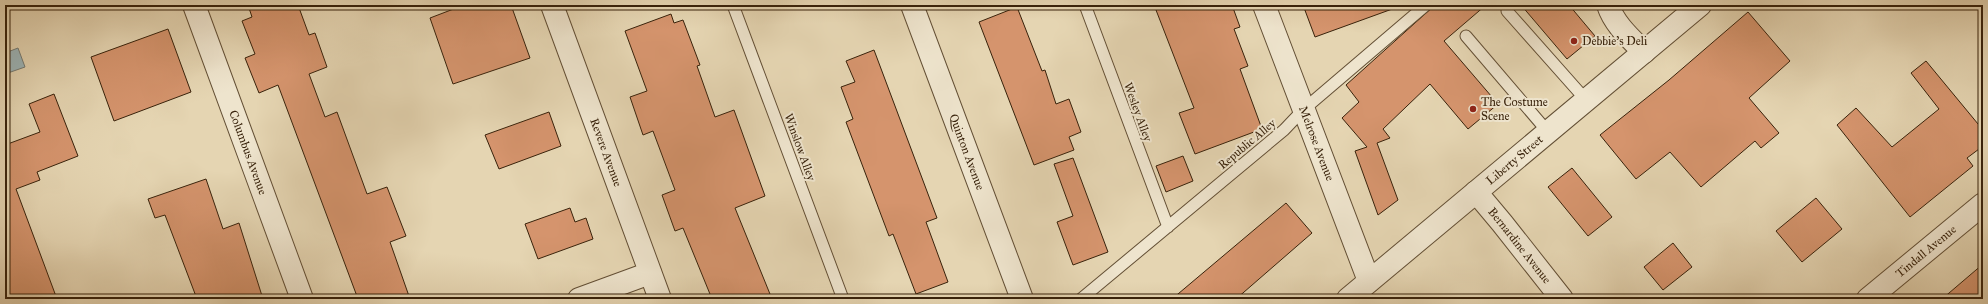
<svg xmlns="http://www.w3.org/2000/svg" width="1988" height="304" viewBox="0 0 1988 304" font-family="'IM FELL Great Primer',serif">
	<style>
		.water { fill: #9cb5b8; stroke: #747a73 }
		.building { fill: #d5946d; stroke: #38220b }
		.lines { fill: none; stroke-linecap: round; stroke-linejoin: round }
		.service-casing { stroke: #634f35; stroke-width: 13 }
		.minor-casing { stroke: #634f35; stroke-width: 24 }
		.tertiary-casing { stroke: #634f35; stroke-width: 24 }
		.service { stroke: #eee4cd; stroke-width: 11 }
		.minor { stroke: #eee4cd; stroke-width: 22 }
		.tertiary { stroke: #eee4cd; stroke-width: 22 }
		.poi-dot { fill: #8f2418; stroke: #eee4cd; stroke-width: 1.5 }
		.labels { text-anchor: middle; stroke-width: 4; stroke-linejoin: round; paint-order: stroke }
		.poi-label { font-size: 12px; fill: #38220b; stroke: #eee4cd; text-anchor: start }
		.street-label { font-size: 12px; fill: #38220b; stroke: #eee4cd }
	</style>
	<rect width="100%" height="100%" fill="#e5d5b2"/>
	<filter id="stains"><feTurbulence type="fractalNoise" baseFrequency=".005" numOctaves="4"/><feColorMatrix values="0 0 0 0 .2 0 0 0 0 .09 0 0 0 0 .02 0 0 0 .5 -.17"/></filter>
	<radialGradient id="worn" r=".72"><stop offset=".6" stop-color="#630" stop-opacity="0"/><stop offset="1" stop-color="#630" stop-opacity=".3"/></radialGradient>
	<!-- water -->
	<path class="water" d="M18 48 25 67 5 74V53Z"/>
	<!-- building -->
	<path class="building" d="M248 5H298L309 35 315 33 327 67 309 74 325 117 337 112 367 194 387 187 406 236 390 242 410 299H358L278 85 259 93 245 58 255 54 242 21 252 17Z
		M464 5H511L530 58 453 84 430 18Z
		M1171 5H1232L1240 27 1234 29 1248 66 1240 69 1262 129 1195 154 1179 113 1194 108 1156 10Z
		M1303 5H1394L1395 8 1315 37Z
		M1435 5H1486L1444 41 1498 104 1468 129 1430 84 1383 129 1390 138 1377 143 1398 200 1378 215 1355 151 1367 147 1342 118 1359 102 1346 85Z
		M1521 5H1569L1595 36 1567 59Z
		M1017 7 1042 71 1045 70 1056 104 1069 99 1081 132 1069 137 1074 150 1034 165 979 22Z
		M1748 12 1790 61 1749 98 1779 133 1761 148 1755 141 1701 187 1670 152 1636 179 1600 135 1669 80Z
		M671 14 674 23 683 20 700 65 697 66 715 117 734 110 765 196 735 208 772 299H712L683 228 675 231 662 195 675 190 653 131 643 135 630 97 647 91 625 31Z
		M168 29 191 92 114 121 91 57Z
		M874 50 937 218 926 222 948 282 916 294 893 234 889 236 846 122 853 119 841 87 855 82 846 61Z
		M1926 61 1983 130V146L1967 158 1973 166 1910 217 1837 125 1856 108 1892 147 1939 109 1911 73Z
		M54 94 78 156 37 172 40 180 16 189 57 299H5V145L40 132 29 104Z
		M549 112 561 146 499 169 485 135Z
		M1183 156 1193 181 1166 192 1156 166Z
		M1073 158 1108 252 1073 265 1057 222 1073 216 1054 164Z
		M1572 168 1612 217 1588 236 1548 187Z
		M206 179 223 229 239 223 263 299H197L165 215 155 218 148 199Z
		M1816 198 1842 229 1802 262 1776 231Z
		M1286 203 1312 233 1236 299H1172Z
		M570 208 575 222 586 218 593 239 538 259 525 224Z
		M1673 243 1692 267 1663 290 1644 267Z
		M1983 264V299H1942Z"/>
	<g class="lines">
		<!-- service casing -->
		<g class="service-casing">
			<path id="service" d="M733 5 843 299
				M1085 5 1168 227
				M1507 11 1586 100
				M1466 36 1548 132
				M1081 299 1284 130 1303 110 1426 5"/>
		</g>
		<!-- minor casing -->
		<g class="minor-casing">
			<g id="minor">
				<path id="s1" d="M194 5 302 299"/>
				<path id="s2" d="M552 5 660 299"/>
				<path id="s3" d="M912 5 1022 299"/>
				<path id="s4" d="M1264 5 1369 281"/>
				<path d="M1608 5C1614 24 1630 38 1644 52"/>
				<path id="s5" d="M1476 192 1502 223 1562 299"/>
				<path d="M579 299 650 273"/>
				<path id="s6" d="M1868 299 1983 204"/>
			</g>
		</g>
		<!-- tertiary casing -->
		<g class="tertiary-casing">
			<g id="tertiary">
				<path id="s7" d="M1348 299 1700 5"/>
			</g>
		</g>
		<!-- service -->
		<use href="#service" class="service"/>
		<!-- minor -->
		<use href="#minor" class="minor"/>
		<!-- tertiary -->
		<use href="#tertiary" class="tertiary"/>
	</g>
	<!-- markers -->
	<g class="poi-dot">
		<circle cx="1574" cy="41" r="4"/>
		<circle cx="1473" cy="109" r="4"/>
	</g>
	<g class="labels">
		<!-- poi labels -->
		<g class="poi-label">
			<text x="1582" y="45">Debbie's Deli</text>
			<text x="1481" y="106">The Costume<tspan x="1481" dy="14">Scene</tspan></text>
		</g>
		<!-- street labels -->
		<g class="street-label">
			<text transform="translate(1138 112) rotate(70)" y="4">Wesley Alley</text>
			<text dy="4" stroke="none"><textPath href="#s4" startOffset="148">Melrose Avenue</textPath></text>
			<text transform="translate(1247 144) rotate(-40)" y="4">Republic Alley</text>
			<text transform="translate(800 147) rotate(70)" y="4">Winslow Alley</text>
			<text dy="4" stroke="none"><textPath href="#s1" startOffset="157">Columbus Avenue</textPath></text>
			<text dy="4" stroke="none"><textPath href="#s2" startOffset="157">Revere Avenue</textPath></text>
			<text dy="4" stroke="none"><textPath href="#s3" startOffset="157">Quinton Avenue</textPath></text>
			<text dy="4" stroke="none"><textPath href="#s7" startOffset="217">Liberty Street</textPath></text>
			<text dy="4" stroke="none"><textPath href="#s5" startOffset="69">Bernardine Avenue</textPath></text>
			<text dy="4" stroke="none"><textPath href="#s6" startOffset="75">Tindall Avenue</textPath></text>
		</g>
	</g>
	<!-- margin -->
	<rect width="1988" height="304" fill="none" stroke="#e5d5b2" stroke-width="20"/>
	<rect x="6" y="6" width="1976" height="292" fill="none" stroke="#38220b" stroke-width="2"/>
	<rect x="10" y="10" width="1968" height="284" fill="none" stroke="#38220b"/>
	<rect width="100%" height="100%" filter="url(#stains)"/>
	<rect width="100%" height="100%" fill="url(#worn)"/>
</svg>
